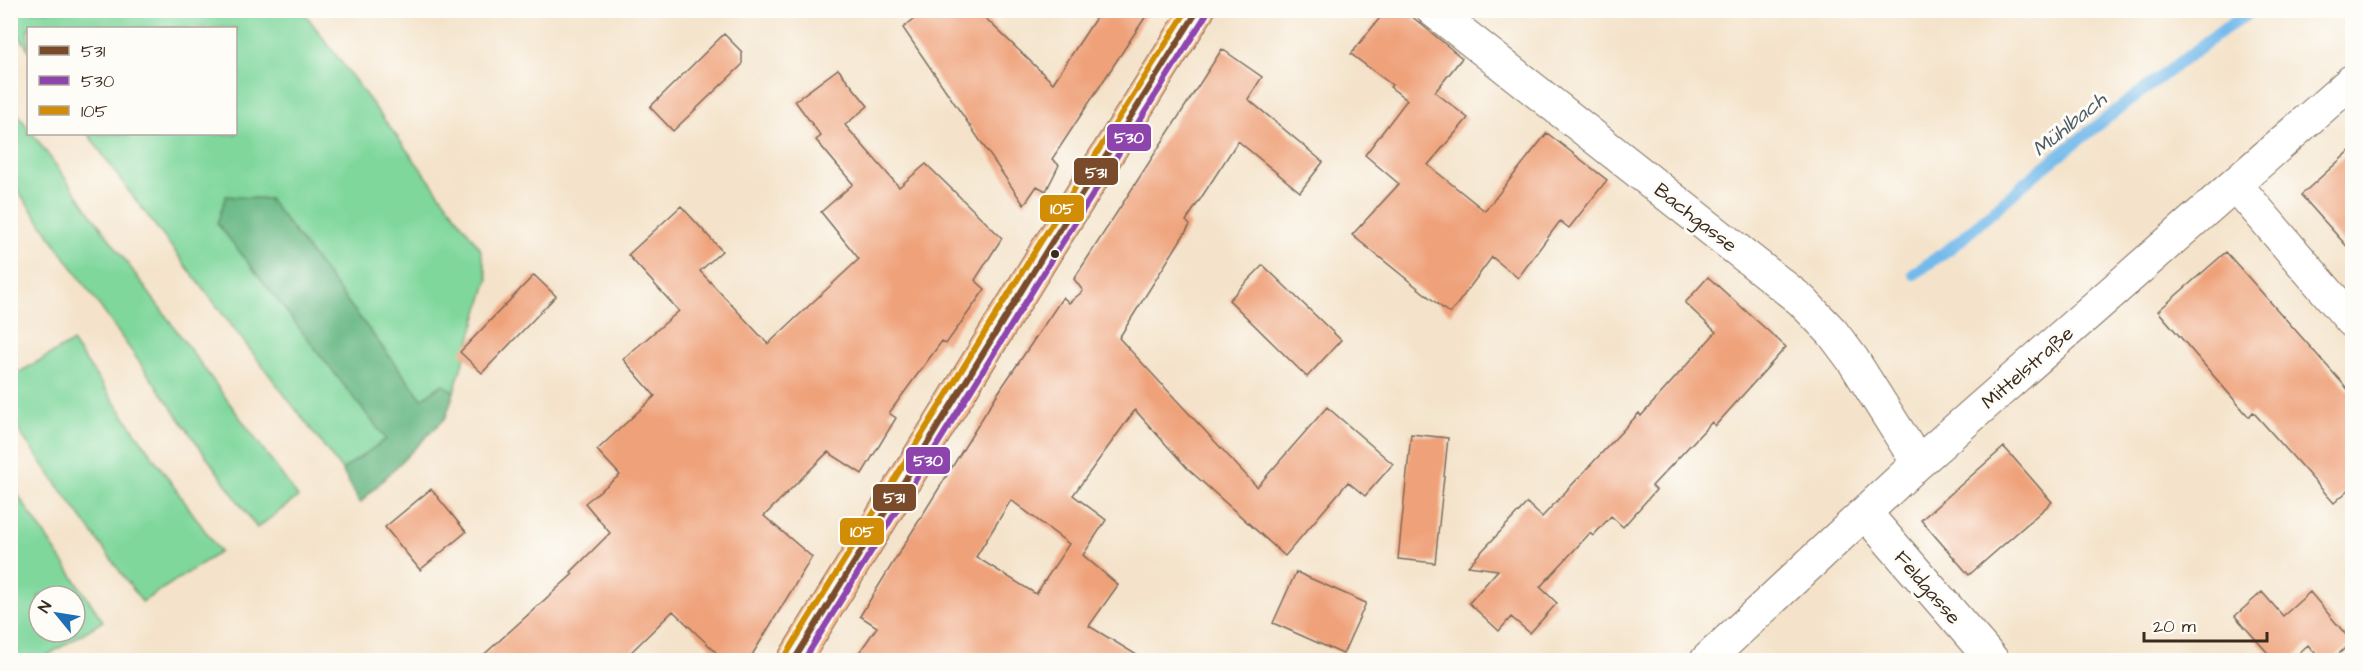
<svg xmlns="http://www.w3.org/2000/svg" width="2363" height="671" viewBox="0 0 2363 671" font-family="'Architects Daughter',sans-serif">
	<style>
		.green { fill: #7fd79c; stroke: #5d805d; stroke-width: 1.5; fill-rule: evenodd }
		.forest { fill: #67b884; stroke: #517151; stroke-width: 1.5 }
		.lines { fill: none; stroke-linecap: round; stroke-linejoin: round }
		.stream { stroke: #73baeb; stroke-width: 12 }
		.building { fill: #efa27a; fill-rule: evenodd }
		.minor-casing { stroke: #7c6b5a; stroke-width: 35 }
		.major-casing { stroke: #7c6b5a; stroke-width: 35 }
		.minor { stroke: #fff; stroke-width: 33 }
		.major { stroke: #fbbb8c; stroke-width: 33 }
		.bus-1-casing { stroke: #fdfcf7; stroke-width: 10 }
		.bus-2-casing { stroke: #fdfcf7; stroke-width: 10 }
		.bus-3-casing { stroke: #fdfcf7; stroke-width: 10 }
		.bus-1 { stroke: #7a4b2a; stroke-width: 6 }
		.bus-2 { stroke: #8e44ad; stroke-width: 6 }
		.bus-3 { stroke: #d18d06; stroke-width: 6 }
		.bus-dot { fill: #3b2a1e; stroke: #fdfcf7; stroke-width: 2 }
		.labels { text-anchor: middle; stroke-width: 6; stroke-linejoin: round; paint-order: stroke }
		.street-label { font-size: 20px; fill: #3b2a1e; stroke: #fdfcf7 }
		.water-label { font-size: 21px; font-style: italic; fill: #4f5c66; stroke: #fdfcf7 }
		.line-badge { stroke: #fdfcf7; stroke-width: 2 }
		.badge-label { font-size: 16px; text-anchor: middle; font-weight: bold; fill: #fff }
	</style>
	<rect width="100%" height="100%" fill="#fdfcf7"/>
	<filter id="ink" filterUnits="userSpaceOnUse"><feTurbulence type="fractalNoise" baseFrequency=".0167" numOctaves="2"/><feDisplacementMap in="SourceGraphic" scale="12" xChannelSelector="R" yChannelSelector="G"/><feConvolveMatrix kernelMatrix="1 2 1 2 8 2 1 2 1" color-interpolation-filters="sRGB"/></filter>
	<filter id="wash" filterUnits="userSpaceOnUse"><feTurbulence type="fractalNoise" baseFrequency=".008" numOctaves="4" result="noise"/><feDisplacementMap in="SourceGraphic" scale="24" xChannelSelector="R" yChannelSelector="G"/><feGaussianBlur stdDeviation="1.35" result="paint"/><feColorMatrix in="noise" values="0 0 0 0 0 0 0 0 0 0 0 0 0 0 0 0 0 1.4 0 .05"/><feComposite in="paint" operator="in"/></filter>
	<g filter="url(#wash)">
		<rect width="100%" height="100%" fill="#f4e3ca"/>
		<!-- green -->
		<path class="green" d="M10 11H303L480 248 488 279 454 392 443 384 422 399 269 199 218 223 387 439 342 470 128 190 88 134H236V28H28V49L11 24Z
			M10 103 28 128V134H33L298 497 257 528 11 181Z
			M72 342 220 552 142 602 11 420V377Z
			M11 485 103 621 40 660H11ZM39 596H75V632H39Z"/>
		<!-- forest -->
		<path class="forest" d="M226 196 269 199 422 399 443 384 454 392 446 417 360 503 342 470 386 439 217 223Z"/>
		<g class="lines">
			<!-- stream -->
			<path class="stream" d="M1914 274 1956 244 2033 176 2125 104 2223 30 2254 10"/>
		</g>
		<g id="blocks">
			<!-- building -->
			<path class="building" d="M925 10H977L1053 83 1101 10H1150L1052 159 1059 165 1046 191 1037 186 1024 205 903 28Z
				M1386 10H1404L1462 58 1435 92 1468 118 1428 165 1485 211 1547 133 1607 180 1569 228 1560 221 1518 278 1492 257 1450 314 1352 235 1399 184 1365 155 1407 100 1390 87 1392 85 1351 54Z
				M724 34 742 52V65L673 131 650 107Z
				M1222 49 1262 77 1248 99 1323 162 1300 192 1238 141 1186 221 1190 225 1119 338 1257 487 1327 407 1393 464 1365 496 1348 482 1285 556 1188 469 1135 410 1073 495 1106 520 1083 555 1118 585 1089 626 1145 660H854L877 627 860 616 996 396 1063 297 1069 303 1083 291 1074 279ZM1011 500 1069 544 1036 594 976 557Z
				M838 69 868 106 845 125 899 187 926 164 1002 238 975 280 985 289 946 344 942 341 889 413 896 418 862 474 828 452 764 516 812 557 749 660H724L673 611 623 660H478L573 574 571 572 610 533 585 503 620 475 597 450 655 396 623 359 679 311 628 255 681 206 722 251 700 271 768 344 859 259 821 212 853 184 816 140 821 136 795 101Z
				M2352 149V252L2301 195Z
				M2226 252 2352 394V487L2334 503 2253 412 2249 417 2158 311Z
				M1263 265 1341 340 1307 377 1229 300Z
				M534 275 556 296 482 373 460 352Z
				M1708 277 1786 347 1715 426 1712 422 1652 486 1656 490 1623 527 1611 516 1593 536 1590 533 1540 587 1557 603 1530 633 1511 617 1499 631 1469 603 1498 570 1468 566 1527 503 1542 517 1639 413 1641 416 1716 332 1685 303Z
				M1411 434 1448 438 1435 563 1398 559Z
				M2004 447 2052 502 1969 575 1921 520Z
				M431 489 466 532 420 570 385 527Z
				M1296 572 1366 603 1343 654 1273 623Z
				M2262 592 2283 616 2310 592 2352 642 2332 660H2321L2308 645 2291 660H2274L2235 616Z"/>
		</g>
	</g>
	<g filter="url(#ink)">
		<use href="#blocks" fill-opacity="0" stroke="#7c6b5a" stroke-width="1.5"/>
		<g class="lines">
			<!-- minor casing -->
			<g class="minor-casing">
				<path id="minor" d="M1433 10 1801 300 1832 332 1853 360 1918 463
					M2235 184 2352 321
					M1865 513 1992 660
					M1707 660 1918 463 2352 81"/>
			</g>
			<!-- major casing -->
			<g class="major-casing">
				<path id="major" d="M794 660 1048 248 1198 10"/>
			</g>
			<!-- minor -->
			<use href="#minor" class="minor"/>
			<!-- major -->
			<use href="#major" class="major"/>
			<!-- bus-1 casing -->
			<g class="bus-1-casing">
				<path id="bus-1" d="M794 660 1048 248 1198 10"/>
			</g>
			<!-- bus-2 casing -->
			<g class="bus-2-casing">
				<path id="bus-2" d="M804 660 1056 253 1206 15"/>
			</g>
			<!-- bus-3 casing -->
			<g class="bus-3-casing">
				<path id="bus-3" d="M786 655 1040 243 1187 10"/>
			</g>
			<!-- bus-1 -->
			<use href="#bus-1" class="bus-1"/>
			<!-- bus-2 -->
			<use href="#bus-2" class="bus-2"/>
			<!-- bus-3 -->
			<use href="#bus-3" class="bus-3"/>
		</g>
	</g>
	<!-- markers -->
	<circle class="bus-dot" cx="1055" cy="254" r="5"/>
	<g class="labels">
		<!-- street labels -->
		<g class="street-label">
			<text transform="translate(1696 217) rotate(38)" y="7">Bachgasse</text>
			<text transform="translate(2027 367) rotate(-41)" y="7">Mittelstraße</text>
			<text transform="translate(1928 587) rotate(49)" y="7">Feldgasse</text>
		</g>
		<!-- water labels -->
		<g class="water-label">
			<text transform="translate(2069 124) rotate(-39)" y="7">Mühlbach</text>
		</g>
	</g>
	<g class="line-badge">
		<rect x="1106" y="123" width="46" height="29" rx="6" fill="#8e44ad"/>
		<rect x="1073" y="157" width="46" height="29" rx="6" fill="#7a4b2a"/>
		<rect x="1039" y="194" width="46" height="29" rx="6" fill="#d18d06"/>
		<rect x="905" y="446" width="46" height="29" rx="6" fill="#8e44ad"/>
		<rect x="872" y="483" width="45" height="29" rx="6" fill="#7a4b2a"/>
		<rect x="839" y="517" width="46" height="29" rx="6" fill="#d18d06"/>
	</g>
	<g class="badge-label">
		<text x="1129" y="143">530</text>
		<text x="1096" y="178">531</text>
		<text x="1062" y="214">105</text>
		<text x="928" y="466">530</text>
		<text x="894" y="503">531</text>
		<text x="862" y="537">105</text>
	</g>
	<!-- margin -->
	<rect width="2363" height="671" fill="none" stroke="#fdfcf7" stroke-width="36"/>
	<!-- legend -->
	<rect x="27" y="27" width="210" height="108" fill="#fdfcf7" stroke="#afa8a0" stroke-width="1.5"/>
	<rect x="39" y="46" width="30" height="9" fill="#7a4b2a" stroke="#afa8a0" stroke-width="1.5"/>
	<text x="81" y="57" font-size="18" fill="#3b2a1e">531</text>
	<rect x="39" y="76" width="30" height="9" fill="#8e44ad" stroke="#afa8a0" stroke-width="1.5"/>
	<text x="81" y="87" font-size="18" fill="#3b2a1e">530</text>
	<rect x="39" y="106" width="30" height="9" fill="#d18d06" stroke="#afa8a0" stroke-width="1.5"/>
	<text x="81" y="117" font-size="18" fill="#3b2a1e">105</text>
	<!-- north arrow -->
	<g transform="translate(57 614) rotate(300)"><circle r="28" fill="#fdfcf7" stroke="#afa8a0" stroke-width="1.5"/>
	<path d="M0-4.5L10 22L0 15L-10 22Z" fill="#1f6fb2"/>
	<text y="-9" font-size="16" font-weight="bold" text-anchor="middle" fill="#3b2a1e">N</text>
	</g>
	<!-- scale -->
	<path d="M2144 632v9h123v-9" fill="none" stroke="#3b2a1e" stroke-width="3"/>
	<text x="2153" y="632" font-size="18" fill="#3b2a1e" stroke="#fdfcf7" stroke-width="4.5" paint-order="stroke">20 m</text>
</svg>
